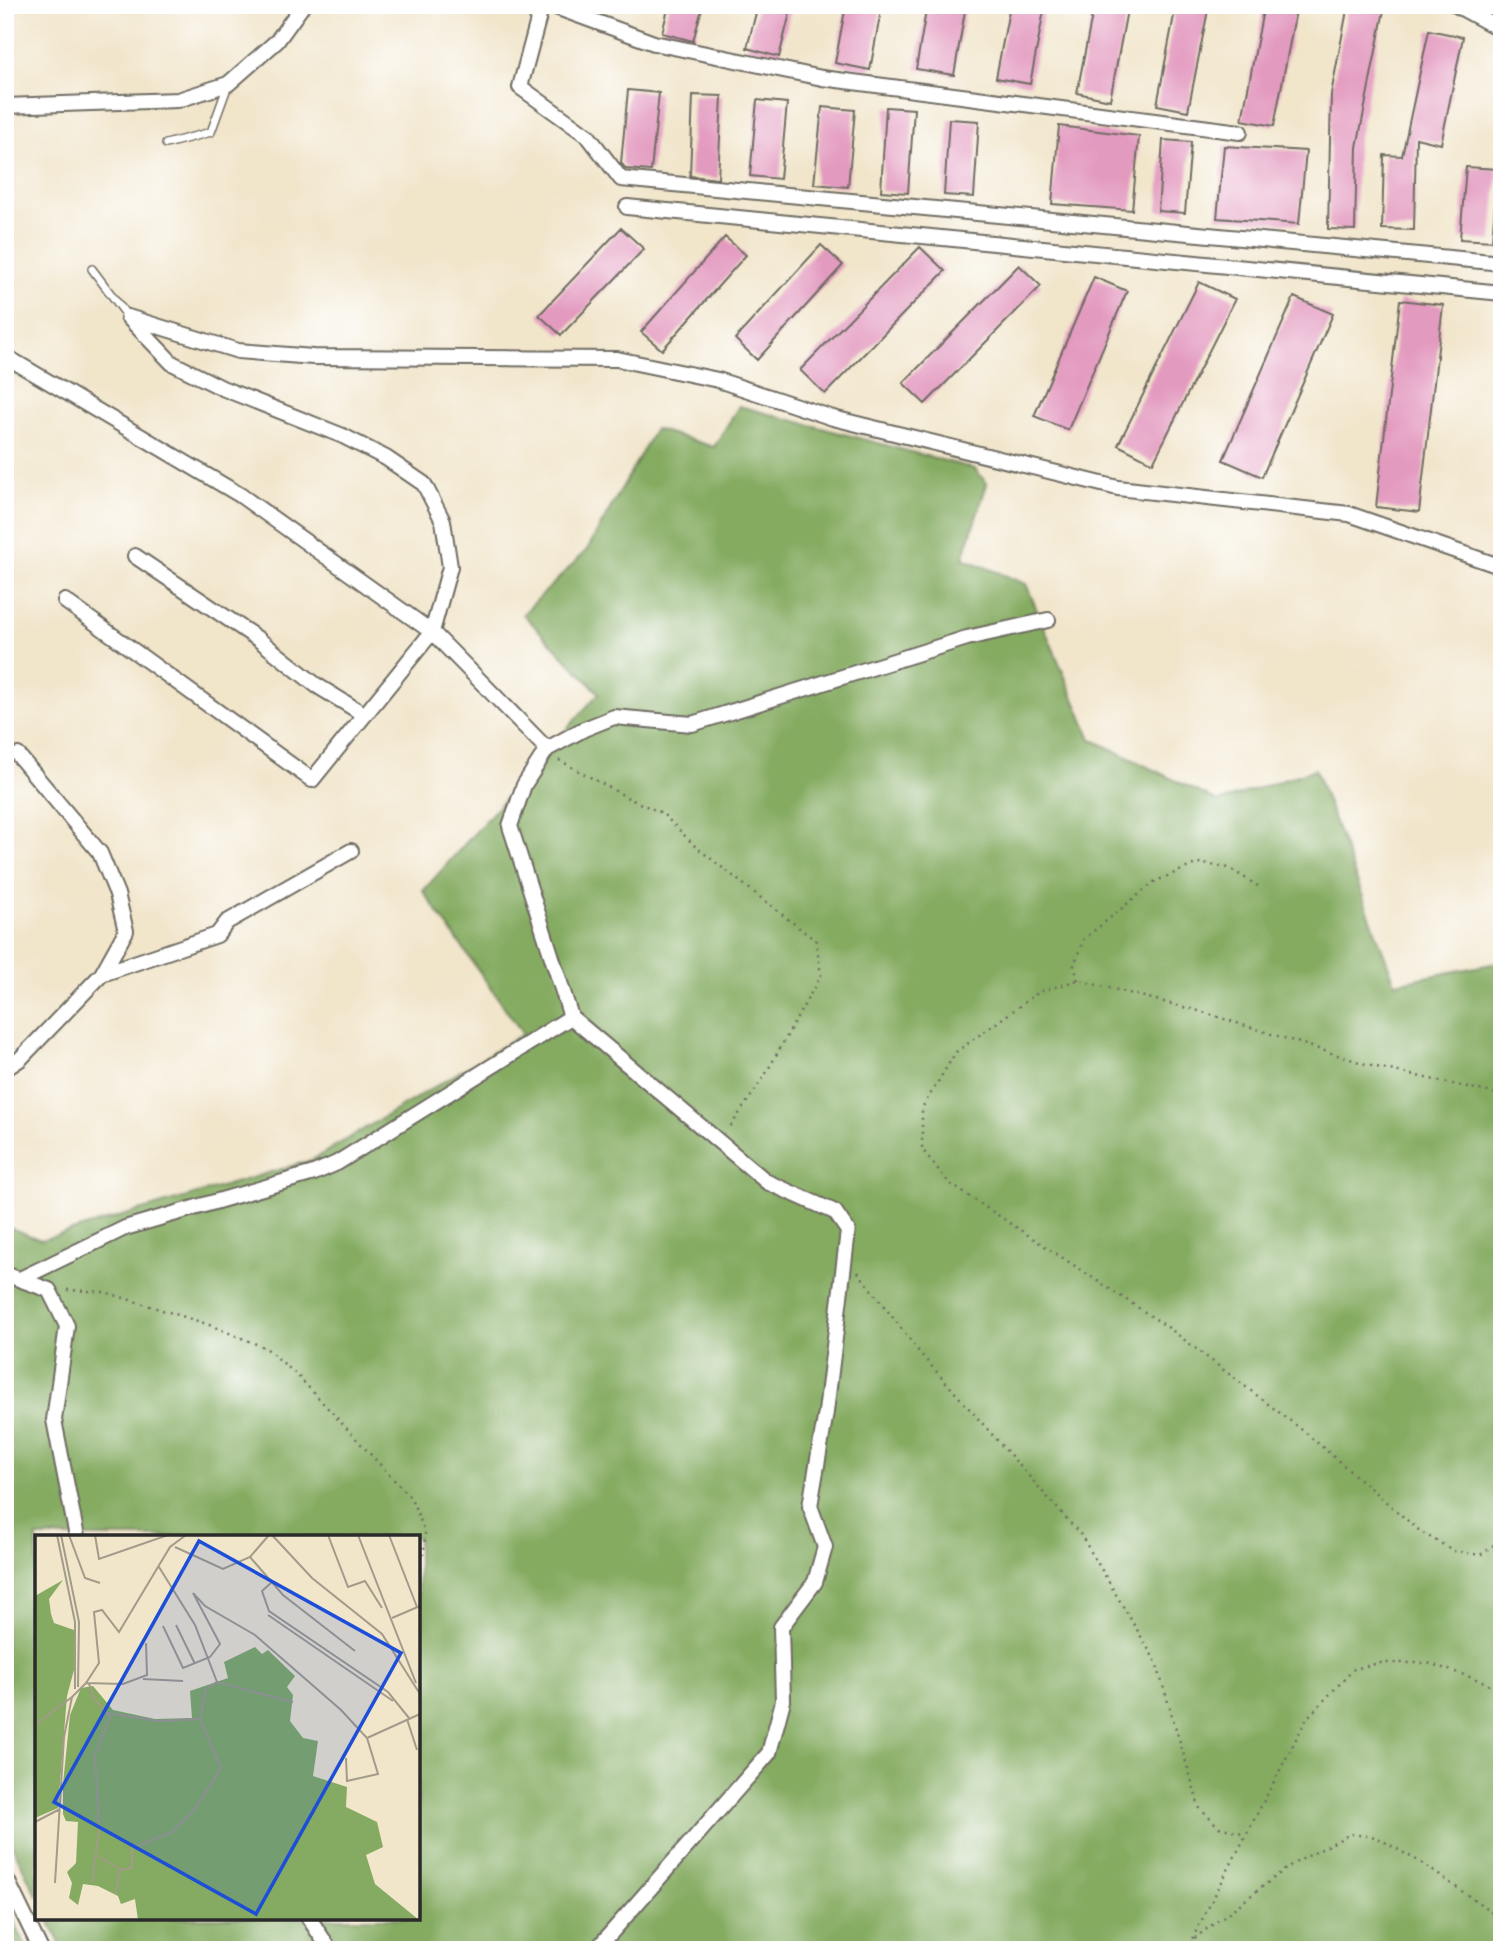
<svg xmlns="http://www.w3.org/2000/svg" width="1507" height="1955" viewBox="0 0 1507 1955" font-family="Mynerve,sans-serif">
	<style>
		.forest { fill: #84ab61; stroke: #586b46; stroke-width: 2 }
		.building { fill: #e39abf }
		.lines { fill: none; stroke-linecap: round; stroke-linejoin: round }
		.lane-casing { stroke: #706c63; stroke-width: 10 }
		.street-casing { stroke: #706c63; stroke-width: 18 }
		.path { stroke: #706c63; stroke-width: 2.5; stroke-dasharray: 2 5; stroke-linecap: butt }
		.lane { stroke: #fff; stroke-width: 7 }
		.street { stroke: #fff; stroke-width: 14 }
		.inset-road { fill: none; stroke: #a29b8a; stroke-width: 2 }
		.view { fill: #1d4ed8; fill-opacity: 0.15; stroke: #1d4ed8; stroke-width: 3.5 }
		.inset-edge { fill: none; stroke: #2b2b2b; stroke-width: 3.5 }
	</style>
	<rect width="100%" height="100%" fill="#fff"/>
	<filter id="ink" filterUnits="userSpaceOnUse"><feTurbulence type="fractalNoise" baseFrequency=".0143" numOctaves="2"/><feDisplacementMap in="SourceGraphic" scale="14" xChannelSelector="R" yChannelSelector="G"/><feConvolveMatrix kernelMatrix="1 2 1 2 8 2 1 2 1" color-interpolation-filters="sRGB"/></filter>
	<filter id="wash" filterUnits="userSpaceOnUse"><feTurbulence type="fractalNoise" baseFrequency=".00686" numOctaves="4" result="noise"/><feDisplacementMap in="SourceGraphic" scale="28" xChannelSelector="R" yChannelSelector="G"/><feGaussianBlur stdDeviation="1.57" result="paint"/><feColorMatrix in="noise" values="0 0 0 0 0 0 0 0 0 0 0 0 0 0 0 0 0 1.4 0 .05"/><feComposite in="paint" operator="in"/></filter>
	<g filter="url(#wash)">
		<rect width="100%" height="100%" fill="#f1e5ca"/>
		<!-- forest -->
		<path class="forest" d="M739 406 975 469 987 484 963 558 1026 584 1091 739 1219 802 1315 769 1395 983 1502 962V1950H63L48 1918H418V1537H37V1896L14 1849 5 1837V1226L41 1240 312 1160 523 1034 423 891 599 693 523 614 587 550 655 429 714 447Z
			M5 1905 28 1950H5Z"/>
		<g id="blocks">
			<!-- building -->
			<path class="building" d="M669 5H703L693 41 662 33Z
				M758 5H792L779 57 747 48Z
				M846 5H882L870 70 835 63Z
				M927 5H966L954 75 916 69Z
				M1010 5H1045L1030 84 996 78Z
				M1094 5H1128L1110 100 1077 93Z
				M1176 5H1209L1188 111 1157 105Z
				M1264 5H1297L1274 126 1242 120Z
				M1348 5H1385L1357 147 1355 230 1328 229 1331 94Z
				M1429 30 1463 37 1441 144 1416 138 1414 230 1382 229 1384 155 1402 156Z
				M628 90 659 93 651 171 626 169 621 163Z
				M693 95 722 96 718 179 690 176Z
				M757 100 787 103 780 179 750 176Z
				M822 107 855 110 848 187 814 184Z
				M886 107 914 109 908 193 881 191Z
				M949 119 979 121 974 197 944 195Z
				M1059 126 1139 136 1132 210 1052 204Z
				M1163 140 1191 142 1185 213 1158 211Z
				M1224 146 1306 151 1299 224 1217 218Z
				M1466 167 1498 169 1492 241 1460 239Z
				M621 228 644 249 561 335 539 315Z
				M725 237 746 255 662 350 641 332Z
				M821 245 843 265 757 360 735 339Z
				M920 247 945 271 825 394 800 370Z
				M1019 265 1041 286 925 404 903 383Z
				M1094 277 1127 291 1068 430 1034 416Z
				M1199 282 1235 299 1153 463 1118 445Z
				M1294 297 1333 314 1262 477 1223 460Z
				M1400 300 1443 305 1419 512 1376 507Z"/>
		</g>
	</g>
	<g filter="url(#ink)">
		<use href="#blocks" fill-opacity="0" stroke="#706c63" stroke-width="2"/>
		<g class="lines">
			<!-- lane casing -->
			<g class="lane-casing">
				<path id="lane" d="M166 144 211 132 228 85
					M92 269 128 317"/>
			</g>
			<!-- street casing -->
			<g class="street-casing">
				<path id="street" d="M542 5 520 87 588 136 621 179 1502 263
					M550 5 654 43 822 78 1240 132
					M1456 5 1502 30
					M5 106 178 100 228 84 277 41 303 5
					M627 207 1502 293
					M5 356 240 495 432 632 547 749
					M135 556 258 639 316 685 365 715
					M65 601 312 780 432 632 450 567 443 521 424 484 386 458 343 436 222 388 172 363 128 317 238 351 313 357 617 359 718 380 833 418 1118 488 1349 514 1502 567
					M102 974 217 935 227 922 351 851
					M571 1017 767 1182 835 1212 848 1231 826 1412 810 1506 825 1547 815 1582 781 1627 783 1701 769 1753 596 1950
					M5 1069 20 1059 102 974 126 931 117 894 100 853 18 755
					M5 1274 49 1290 67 1326 54 1420 77 1537
					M20 1279 125 1228 314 1173 337 1163 571 1017 510 826 524 785 547 749 584 729 614 717 692 724 967 638 1048 620
					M5 1876 41 1950
					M309 1918 330 1950"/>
			</g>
			<!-- path -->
			<path class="path" d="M559 760 630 799 662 813 696 847 816 941 821 975 764 1077 728 1130
				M1078 980 1074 965 1084 939 1154 882 1198 863 1229 868 1261 888
				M1502 1095 1372 1066 1199 1011 1078 980 1039 992 956 1052 922 1108V1149L949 1183 1169 1328 1306 1433 1421 1532 1454 1551 1480 1555 1502 1539
				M858 1272 920 1353 1081 1535 1156 1662 1200 1809 1219 1827 1246 1834
				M67 1290 105 1292 207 1324 266 1348 298 1376 411 1498 425 1532 424 1555
				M1502 1310C1490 1345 1492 1363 1502 1398
				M1184 1950 1191 1941 1307 1718 1354 1669 1379 1663H1428L1482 1681 1502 1693
				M1188 1950 1191 1941 1291 1865 1350 1834 1376 1837 1420 1862 1502 1919"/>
			<!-- lane -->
			<use href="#lane" class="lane"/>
			<!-- street -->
			<use href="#street" class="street"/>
		</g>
	</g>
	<!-- overview -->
	<g transform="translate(35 1535)">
		<rect width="385" height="385" fill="#f1e5ca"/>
		<path d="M28 45 14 64 16 79 19 88 39 95 40 131 32 161 23 273 0 283V61ZM220 112 227 119 233 115 260 141 252 152 258 160 255 186 268 203 283 206 278 241 312 252 311 272 342 287 348 312 331 320 340 349 384 385H103L100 364 86 369 83 361 63 351 48 349 43 370 34 363 37 348 32 337 41 328 43 287 31 286 28 279V249L35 180 46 153 58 151 78 175 120 184 157 183 155 156 193 143 189 127Z" fill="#84ab61"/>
		<path class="inset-road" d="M22 0 40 87V154M26 0 44 87 43 152M34 0 50 43 65 48M60 0 64 24 133 0M237 0 277 43 347 99 385 159M293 0 313 52 330 46 347 73M323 0 381 148M354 0 382 72M140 12 188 34 215 22 234 0M215 22 248 60 320 116M124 32 160 90 182 147M237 47 227 56 234 76 353 157 374 183M233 80 358 166M357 83 385 71M141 90 160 129M128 91 148 133 175 122 185 109 158 58 170 71 220 100 306 175 332 203 343 239 312 246 311 223M108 144 148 146M51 148 64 128 59 77 67 75 84 97 135 12 151 0M54 149 60 165 75 182 60 219 64 295 57 348M72 178 123 186 165 184 171 154 182 147 258 167M372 184 382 215M0 190 37 162M332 203 385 179M0 287 25 274M64 322 87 335 97 333V313L137 297 160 274 186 233 165 184M20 348 29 202 37 162 51 148 88 149 112 140 111 108M81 359 85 335"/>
		<path class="view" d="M164 6 366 118 221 379 19 267Z"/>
		<rect width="385" height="385" class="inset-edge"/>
	</g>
	<!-- margin -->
	<rect width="1507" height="1955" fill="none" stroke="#fff" stroke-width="28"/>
</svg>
